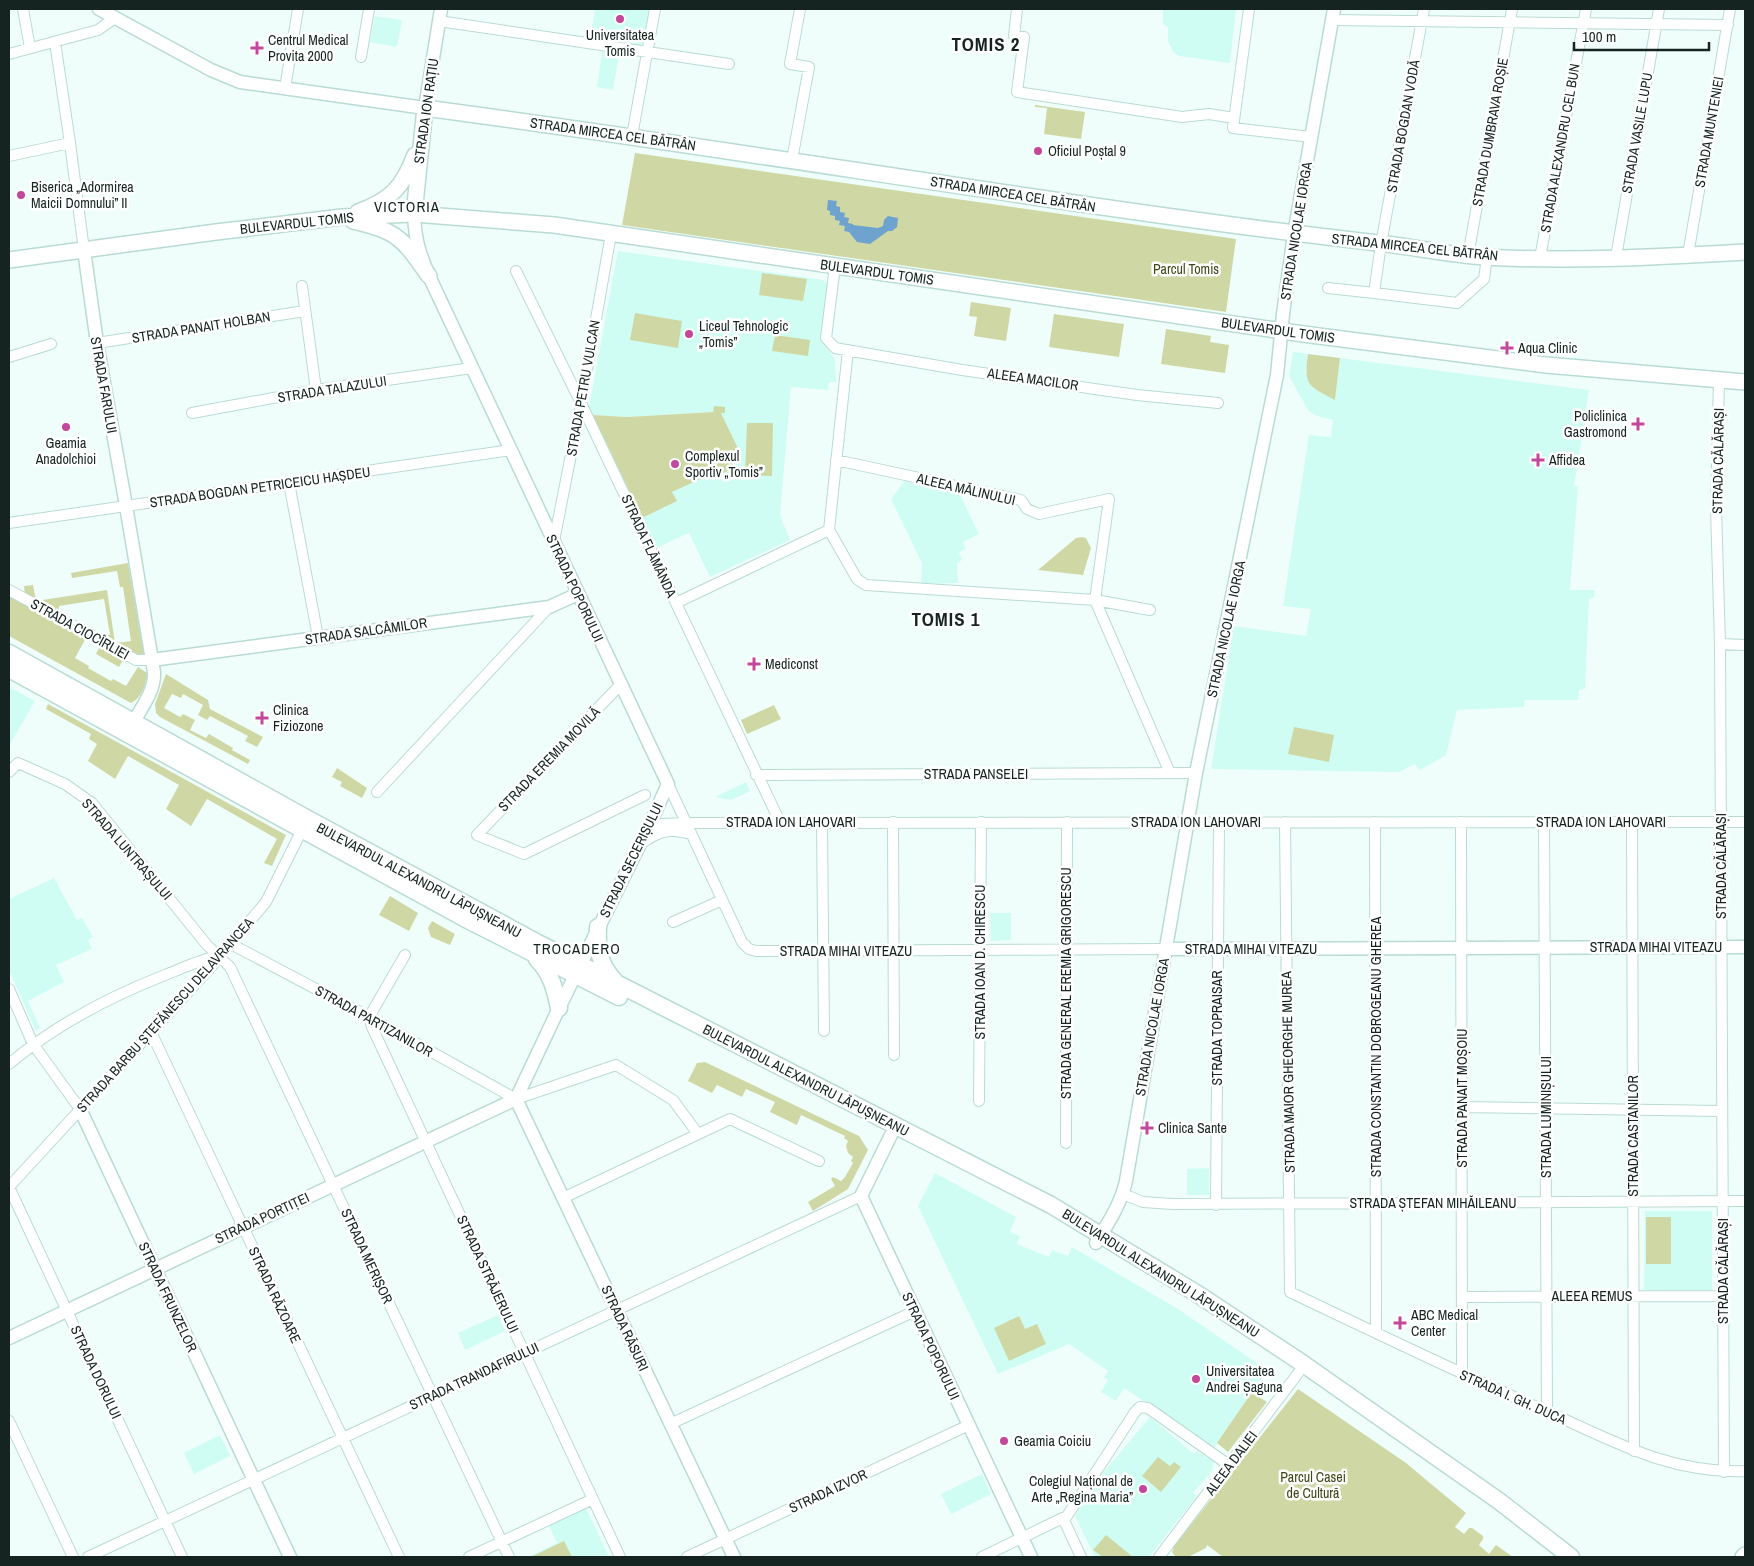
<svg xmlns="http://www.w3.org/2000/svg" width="1754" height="1566" viewBox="0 0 1754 1566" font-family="'Archivo Narrow',sans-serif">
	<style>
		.built { fill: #cffdf3 }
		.green { fill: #cfd8a5 }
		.water { fill: #6ea2cf }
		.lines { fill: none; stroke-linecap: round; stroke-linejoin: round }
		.minor-casing { stroke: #b8dbd4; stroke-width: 12 }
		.tertiary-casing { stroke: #b8dbd4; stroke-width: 15 }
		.secondary-casing { stroke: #b8dbd4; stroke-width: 18 }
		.primary-casing { stroke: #b8dbd4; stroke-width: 19 }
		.minor { stroke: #fff; stroke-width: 10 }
		.tertiary { stroke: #fff; stroke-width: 12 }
		.secondary { stroke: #fff; stroke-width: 15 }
		.primary { stroke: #fff; stroke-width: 16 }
		.poi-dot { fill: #c3489b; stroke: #fff; stroke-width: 2 }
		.labels { text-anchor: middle; stroke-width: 5; stroke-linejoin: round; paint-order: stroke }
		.poi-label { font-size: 14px; fill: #162421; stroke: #fff; text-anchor: start }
		.street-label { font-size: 14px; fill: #162421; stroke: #fff }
		.park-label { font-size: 14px; fill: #404616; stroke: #fff }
		.neighbourhood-label { font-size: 15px; letter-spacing: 1px; fill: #162421; stroke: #fff }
		.district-label { font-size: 19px; font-weight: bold; letter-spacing: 1px; fill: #162421; stroke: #fff }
	</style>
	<rect width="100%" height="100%" fill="#f0fefb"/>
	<!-- built -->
	<path class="built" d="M595 9H649L644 42 641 45 597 39 598 31 592 29Z
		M1163 9H1236L1230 63 1179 56 1173 52 1168 41V27L1163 24Z
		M375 16 402 20 397 47 370 42Z
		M602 52 619 55 613 90 597 87Z
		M618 251 823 280 827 285 822 342 835 359 836 382H829L828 390 791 387 780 515 790 540 710 577 689 533 656 548 642 518 676 501 672 492 709 475 711 479 734 468 731 460 720 412 725 407 713 412 627 417 593 415 589 407Z
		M1293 352 1308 354 1305 373 1335 400 1340 358 1589 390 1574 486H1578L1570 590H1595L1594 598H1589L1585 689 1579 690 1578 700H1525L1524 707 1457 710 1446 755 1420 770 1415 764 1399 772 1211 769 1234 626 1306 636 1311 609 1283 606 1309 435 1331 437 1333 420 1314 415 1308 410 1289 376Z
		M905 481 959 493 979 534 963 542 966 549 959 552 962 560 957 563 958 583 921 584 922 563 891 499Z
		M9 687 35 701 9 746Z
		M746 782 750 791 748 792 731 800 715 797Z
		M54 878 77 920 82 918 93 937 88 940 92 949 56 965 64 982 28 1001 40 1028 36 1031 9 970V899Z
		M990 913H1011V940L991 941Z
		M1209 1168V1195H1187V1169Z
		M935 1173 1016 1217 1010 1232 1020 1236 1017 1244 1049 1257 1052 1250 1068 1256 1072 1247 1178 1309 1267 1370 1214 1448 1124 1388 1116 1401 1101 1392 1108 1380 1104 1377 1108 1371 1069 1344 998 1374 918 1206Z
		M1645 1211H1712V1290H1644Z
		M498 1315 505 1331 465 1350 458 1333Z
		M1150 1417 1194 1454 1197 1451 1214 1462 1212 1471 1193 1493 1197 1496 1149 1557H1095L1075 1516 1093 1485Z
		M220 1435 230 1456 194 1474 184 1453Z
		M982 1474 991 1494 951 1514 941 1494Z
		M586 1508 609 1557H528L557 1543 549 1526Z"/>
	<!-- green -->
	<path class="green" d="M1035 105 1085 112 1081 139 1044 134 1047 108 1035 107Z
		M635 153 1236 239 1226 312 622 225Z
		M762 273 807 279 803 301 759 295Z
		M971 302 1011 308 1006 341 974 336 977 317 969 316Z
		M635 313 682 321 678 348 630 340Z
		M1054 314 1124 324 1119 357 1049 347Z
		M1166 329 1211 336 1210 342 1229 345 1225 373 1161 364Z
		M775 335 810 340 808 356 772 351Z
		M1308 354 1340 358 1335 400C1309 386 1303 386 1308 354Z
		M714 406 725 407V413H721L741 455 731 460 734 468 711 479 709 475 672 492 677 501 642 518 593 415 627 417 713 412Z
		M747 423H773L772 476 745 475Z
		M1082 537 1086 538 1091 548 1083 575 1038 570 1076 538Z
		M128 563 144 656 137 657 104 639V635H110L104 599 59 606V612L25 597 24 586 33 585 36 601 107 590 115 643 131 641 123 587H120L117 571 72 578 71 573Z
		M9 595 77 634 79 632 125 657 119 667 96 654 100 646 86 638 75 658 89 666 88 668 111 681 113 679 126 686 138 667 147 673C146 684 142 698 131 703L9 636Z
		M166 674 208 700 210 709 263 737 257 747 245 741 248 736 210 716 207 720 198 715 203 705 183 694 181 698 172 694 164 708 180 717 183 714 195 720 190 730 206 738 209 734 233 748 232 750 250 760 248 764 160 717 156 713 155 704Z
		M48 704 286 835 272 866 264 863 277 839 207 799 191 826 166 809 179 785 128 756 115 779 88 761 97 744 89 739 91 734 46 709Z
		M774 705 781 719 747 734 741 720Z
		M1294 727 1334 735 1329 762 1288 754Z
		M337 768 367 788 362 798 340 786 342 782 332 777Z
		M390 896 418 913 409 931 379 915Z
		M432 921 455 934 450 945 431 937 428 928Z
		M705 1062 859 1136 868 1150 848 1189 813 1211 808 1202 835 1186 831 1179 833 1177 841 1181 845 1177 853 1163 851 1161 853 1157 848 1153 846 1146 848 1141 844 1138 845 1136 801 1115 797 1125 770 1112 775 1102 746 1089 742 1097 717 1085 712 1093 688 1081 697 1063Z
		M1646 1217H1671V1264H1646Z
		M1019 1316 1025 1329 1037 1324 1046 1344 1009 1361 994 1328Z
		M1298 1389 1406 1463 1466 1513 1455 1527 1464 1534 1469 1528H1472L1483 1536V1539L1479 1545 1489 1554 1496 1545 1513 1557H1223L1207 1545 1206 1548 1188 1557 1175 1556 1172 1552 1174 1546Z
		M1252 1392 1267 1402 1228 1452 1217 1443Z
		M1158 1457 1170 1466 1174 1462 1181 1467 1161 1492 1142 1476Z
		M1106 1535 1133 1557H1103L1093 1550Z
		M564 1541 572 1557H531Z"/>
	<!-- water -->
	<path class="water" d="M828 200 837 201 836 206 840 207V212L845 213 844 217 849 218 848 223 853 224V225L878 228 883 226 884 220 888 216 898 218 897 227 892 231H888L870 244 857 242 849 232 844 231 845 226 839 225 840 221 835 220V216L830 215V211L827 210Z"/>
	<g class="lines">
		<!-- minor casing -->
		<g class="minor-casing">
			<path id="minor" d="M23 9 30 48
				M1017 9 1014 36 1024 37 1017 92 1182 117 1209 114 1234 118
				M1249 9 1233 128 1311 137
				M1424 9 1381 244 1374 293 1457 303 1484 279 1487 257
				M1332 20 1728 25
				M439 21 729 64
				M55 42 70 143 84 250
				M9 54 98 30 115 18
				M361 57 369 9
				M285 88 298 9
				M632 136 655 9
				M9 156 70 143
				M792 160 809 67 790 64 800 9
				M1688 255 1730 9
				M1468 256 1512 9
				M1616 257 1659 9
				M1540 258 1586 9
				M835 266 826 338 835 348 962 370 1137 395 1218 403
				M516 271 579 399 780 822
				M302 286 316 390
				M1328 288 1374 293
				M97 343 305 311
				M848 350 829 530 857 579 866 585 1095 600 1150 610
				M9 357 51 344
				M1719 380 1716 508 1720 644 1724 1472
				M192 413 316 390 472 368
				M836 460 1021 500 1027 509 1039 514 1109 499 1095 600
				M289 483 318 637
				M9 523 511 450
				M554 541 581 404 611 234
				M9 590 136 660H152
				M1095 600 1170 773
				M676 603 829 530
				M1720 644 1745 645
				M621 684 477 835 524 854 645 795
				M9 772 18 763 65 784 92 803 207 945 230 967 509 1557
				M756 775 1196 773
				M668 784 742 942 749 949 756 951 1166 949
				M377 792 549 607
				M822 822 824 1031
				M893 822 894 1055
				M1285 822 1290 1292C1376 1333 1461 1374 1548 1412 1614 1441 1670 1474 1745 1471
				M1375 822 1376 1333
				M1461 822 1462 1374
				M1544 822 1547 1412
				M1632 822 1634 1451
				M647 830 662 824 686 823 1745 822
				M641 844C658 831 669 828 691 834
				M673 922 722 900
				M231 944 369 1017 516 1099 616 1065 673 1100 698 1134
				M405 955 369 1017 372 1027 620 1557
				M9 989 33 1044 80 1109
				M151 1032 399 1557
				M9 1064C55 1025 109 997 165 975 183 968 201 959 220 956
				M979 1101 981 822
				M1462 1107 1722 1111
				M1066 1143 1067 822
				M9 1187 211 967 266 902 302 830
				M9 1187 182 1557
				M1123 1194 1143 1202 1172 1204 1745 1201
				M563 1198 730 1119 819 1161
				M1216 1205 1219 822
				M1462 1297 1723 1296
				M9 1421 73 1557
				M670 1424 915 1311
				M1063 1518 1081 1557
				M88 1557 861 1196
				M469 1557 593 1499
				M687 1557 969 1425
				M982 1557 1067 1516 1135 1412 1140 1407 1148 1408 1229 1465
				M1159 1557 1299 1372"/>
		</g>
		<!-- tertiary casing -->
		<g class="tertiary-casing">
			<path id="tertiary" d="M99 9 211 70 240 82 425 108 441 9
				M414 214C415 240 419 252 429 276L668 784 647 830 559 1008 516 1099
				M84 250 97 343 126 506 154 672C155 691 142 706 134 722
				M152 660 549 607 578 594
				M1166 949 1745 947
				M516 1099 734 1557
				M80 1109 290 1557
				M891 1135 861 1196 1031 1557
				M1096 1243C1108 1223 1121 1204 1126 1181L1196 773 1277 375 1283 314 1294 234 1334 9
				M9 1338 516 1099"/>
		</g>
		<!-- secondary casing -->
		<g class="secondary-casing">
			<path id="secondary" d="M358 212C391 200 403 187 415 155
				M414 214 425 108C628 135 831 167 1034 197 1148 214 1263 230 1378 243 1414 247 1449 255 1485 257 1571 262 1659 257 1745 252
				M353 221C365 224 379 227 390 233 407 242 418 261 429 276
				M9 260 216 232 342 217 414 214 554 225 1303 334 1546 365 1745 382
				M1743 1557 1745 1555"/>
		</g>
		<!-- primary casing -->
		<g class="primary-casing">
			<path id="primary" d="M9 653 308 819 538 943 1051 1205 1196 1293 1302 1363 1499 1501 1571 1557
				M9 669 464 918 619 997
				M598 927C597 949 599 964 614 980
				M537 959C551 973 555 989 559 1008"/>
		</g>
		<!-- minor -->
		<use href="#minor" class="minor"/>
		<!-- tertiary -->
		<use href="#tertiary" class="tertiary"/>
		<!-- secondary -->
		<use href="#secondary" class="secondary"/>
		<!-- primary -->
		<use href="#primary" class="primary"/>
	</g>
	<!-- markers -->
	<g class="poi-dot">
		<circle cx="620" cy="19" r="5"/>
		<path d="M254.5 40.5h5v5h5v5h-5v5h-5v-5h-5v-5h5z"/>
		<circle cx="1038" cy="151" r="5"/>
		<circle cx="21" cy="195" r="5"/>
		<circle cx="689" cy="334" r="5"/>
		<path d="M1504.5 340.5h5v5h5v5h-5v5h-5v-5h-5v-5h5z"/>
		<path d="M1635.5 416.5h5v5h5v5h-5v5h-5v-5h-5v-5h5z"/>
		<circle cx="66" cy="427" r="5"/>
		<path d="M1535.5 452.5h5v5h5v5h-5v5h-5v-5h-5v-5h5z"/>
		<circle cx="675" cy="464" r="5"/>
		<path d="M751.5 656.5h5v5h5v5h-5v5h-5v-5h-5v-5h5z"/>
		<path d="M259.5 710.5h5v5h5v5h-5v5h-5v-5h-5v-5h5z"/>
		<path d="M1144.5 1120.5h5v5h5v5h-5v5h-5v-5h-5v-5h5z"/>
		<path d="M1397.5 1315.5h5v5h5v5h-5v5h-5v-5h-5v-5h5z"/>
		<circle cx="1196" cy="1379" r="5"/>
		<circle cx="1004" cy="1441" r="5"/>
		<circle cx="1143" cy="1489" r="5"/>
	</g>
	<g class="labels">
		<!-- poi labels -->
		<g class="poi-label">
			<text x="620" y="40" text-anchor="middle">Universitatea<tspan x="620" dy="16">Tomis</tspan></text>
			<text x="268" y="45">Centrul Medical<tspan x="268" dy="16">Provita 2000</tspan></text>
			<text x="1048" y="156">Oficiul Poștal 9</text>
			<text x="31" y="192">Biserica „Adormirea<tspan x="31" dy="16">Maicii Domnului” II</tspan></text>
			<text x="699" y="331">Liceul Tehnologic<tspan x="699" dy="16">„Tomis”</tspan></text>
			<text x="1518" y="353">Aqua Clinic</text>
			<text x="1627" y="421" text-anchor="end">Policlinica<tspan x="1627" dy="16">Gastromond</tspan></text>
			<text x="66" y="448" text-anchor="middle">Geamia<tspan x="66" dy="16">Anadolchioi</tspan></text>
			<text x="685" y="461">Complexul<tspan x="685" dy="16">Sportiv „Tomis”</tspan></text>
			<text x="1549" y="465">Affidea</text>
			<text x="765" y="669">Mediconst</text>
			<text x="273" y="715">Clinica<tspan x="273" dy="16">Fiziozone</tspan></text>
			<text x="1158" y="1133">Clinica Sante</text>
			<text x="1411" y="1320">ABC Medical<tspan x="1411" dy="16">Center</tspan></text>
			<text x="1206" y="1376">Universitatea<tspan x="1206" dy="16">Andrei Șaguna</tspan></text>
			<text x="1014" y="1446">Geamia Coiciu</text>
			<text x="1133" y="1486" text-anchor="end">Colegiul Național de<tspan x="1133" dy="16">Arte „Regina Maria”</tspan></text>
		</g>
		<!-- street labels -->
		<g class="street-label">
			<text transform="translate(426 111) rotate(-82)" y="5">STRADA ION RAȚIU</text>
			<text transform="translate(1403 126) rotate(-80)" y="5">STRADA BOGDAN VODĂ</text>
			<text transform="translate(1490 132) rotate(-80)" y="5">STRADA DUMBRAVA ROȘIE</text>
			<text transform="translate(1709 132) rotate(-80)" y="5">STRADA MUNTENIEI</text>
			<text transform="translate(1637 133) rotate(-80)" y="5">STRADA VASILE LUPU</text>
			<text transform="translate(613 134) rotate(8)" y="5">STRADA MIRCEA CEL BĂTRÂN</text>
			<text transform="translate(1560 148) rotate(-80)" y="5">STRADA ALEXANDRU CEL BUN</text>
			<text transform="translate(1013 194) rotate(9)" y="5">STRADA MIRCEA CEL BĂTRÂN</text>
			<text transform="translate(297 223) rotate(-6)" y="5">BULEVARDUL TOMIS</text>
			<text transform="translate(1296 231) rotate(-81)" y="5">STRADA NICOLAE IORGA</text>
			<text transform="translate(1415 247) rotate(6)" y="5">STRADA MIRCEA CEL BĂTRÂN</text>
			<text transform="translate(877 272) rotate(8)" y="5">BULEVARDUL TOMIS</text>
			<text transform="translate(201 327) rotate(-9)" y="5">STRADA PANAIT HOLBAN</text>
			<text transform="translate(1278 330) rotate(8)" y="5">BULEVARDUL TOMIS</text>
			<text transform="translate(1033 379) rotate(8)" y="5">ALEEA MACILOR</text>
			<text transform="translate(104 385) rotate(80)" y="5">STRADA FARULUI</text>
			<text transform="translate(583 388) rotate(-80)" y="5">STRADA PETRU VULCAN</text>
			<text transform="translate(332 389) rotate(-9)" y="5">STRADA TALAZULUI</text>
			<text transform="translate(1718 461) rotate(-89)" y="5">STRADA CĂLĂRAȘI</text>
			<text transform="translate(260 487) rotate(-8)" y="5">STRADA BOGDAN PETRICEICU HAȘDEU</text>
			<text transform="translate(966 489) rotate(13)" y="5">ALEEA MĂLINULUI</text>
			<text transform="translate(649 546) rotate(65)" y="5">STRADA FLĂMÂNDA</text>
			<text transform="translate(575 588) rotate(65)" y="5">STRADA POPORULUI</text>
			<text transform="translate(80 629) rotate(29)" y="5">STRADA CIOCÎRLIEI</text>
			<text transform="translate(1226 629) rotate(-78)" y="5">STRADA NICOLAE IORGA</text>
			<text transform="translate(366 631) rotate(-8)" y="5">STRADA SALCÂMILOR</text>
			<text transform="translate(549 759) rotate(-46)" y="5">STRADA EREMIA MOVILĂ</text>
			<text x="976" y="779">STRADA PANSELEI</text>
			<text x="791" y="827">STRADA ION LAHOVARI</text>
			<text x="1196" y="827">STRADA ION LAHOVARI</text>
			<text x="1601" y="827">STRADA ION LAHOVARI</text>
			<text transform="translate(127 849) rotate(49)" y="5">STRADA LUNTRAȘULUI</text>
			<text transform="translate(631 860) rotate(-64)" y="5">STRADA SECERIȘULUI</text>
			<text transform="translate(1721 866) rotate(-90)" y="5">STRADA CĂLĂRAȘI</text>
			<text transform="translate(419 880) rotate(28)" y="5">BULEVARDUL ALEXANDRU LĂPUȘNEANU</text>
			<text x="1656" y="952">STRADA MIHAI VITEAZU</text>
			<text x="1251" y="954">STRADA MIHAI VITEAZU</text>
			<text x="846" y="956">STRADA MIHAI VITEAZU</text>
			<text transform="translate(980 962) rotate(-90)" y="5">STRADA IOAN D. CHIRESCU</text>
			<text transform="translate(1066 983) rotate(-90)" y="5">STRADA GENERAL EREMIA GRIGORESCU</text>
			<text transform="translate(165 1015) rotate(-48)" y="5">STRADA BARBU ȘTEFĂNESCU DELAVRANCEA</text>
			<text transform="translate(374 1021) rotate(29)" y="5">STRADA PARTIZANILOR</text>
			<text transform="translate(1152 1027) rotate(-80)" y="5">STRADA NICOLAE IORGA</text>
			<text transform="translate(1217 1028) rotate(-90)" y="5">STRADA TOPRAISAR</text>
			<text transform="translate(1376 1047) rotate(-90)" y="5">STRADA CONSTANTIN DOBROGEANU GHEREA</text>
			<text transform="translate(1288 1072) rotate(-91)" y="5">STRADA MAIOR GHEORGHE MUREA</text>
			<text transform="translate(806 1080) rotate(27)" y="5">BULEVARDUL ALEXANDRU LĂPUȘNEANU</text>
			<text transform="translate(1462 1098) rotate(-90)" y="5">STRADA PANAIT MOȘOIU</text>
			<text transform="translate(1546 1117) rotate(-90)" y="5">STRADA LUMINIȘULUI</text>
			<text transform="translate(1633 1136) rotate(-90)" y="5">STRADA CASTANILOR</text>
			<text x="1433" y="1208">STRADA ȘTEFAN MIHĂILEANU</text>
			<text transform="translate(262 1218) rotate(-25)" y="5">STRADA PORTIȚEI</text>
			<text transform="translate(367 1256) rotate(65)" y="5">STRADA MERIȘOR</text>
			<text transform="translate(1723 1271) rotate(-90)" y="5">STRADA CĂLĂRAȘI</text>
			<text transform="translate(1161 1273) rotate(32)" y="5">BULEVARDUL ALEXANDRU LĂPUȘNEANU</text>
			<text transform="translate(488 1274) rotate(65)" y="5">STRADA STRĂJERULUI</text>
			<text transform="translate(275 1295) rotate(65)" y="5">STRADA RĂZOARE</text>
			<text x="1592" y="1301">ALEEA REMUS</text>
			<text transform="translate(168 1297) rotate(65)" y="5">STRADA FRUNZELOR</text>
			<text transform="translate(625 1328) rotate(65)" y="5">STRADA RĂSURI</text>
			<text transform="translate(931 1346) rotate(65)" y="5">STRADA POPORULUI</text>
			<text transform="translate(96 1372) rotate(65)" y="5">STRADA DORULUI</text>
			<text transform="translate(474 1376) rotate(-25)" y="5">STRADA TRANDAFIRULUI</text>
			<text transform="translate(1513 1397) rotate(24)" y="5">STRADA I. GH. DUCA</text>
			<text transform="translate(1231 1463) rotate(-53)" y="5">ALEEA DALIEI</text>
			<text transform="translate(828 1491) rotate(-25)" y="5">STRADA IZVOR</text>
		</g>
		<!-- park labels -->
		<g class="park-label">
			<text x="1186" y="274">Parcul Tomis</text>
			<text x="1313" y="1482">Parcul Casei<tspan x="1313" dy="16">de Cultură</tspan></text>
		</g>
		<!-- neighbourhood labels -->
		<g class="neighbourhood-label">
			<text x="407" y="212">VICTORIA</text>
			<text x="577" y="954">TROCADERO</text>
		</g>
		<!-- district labels -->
		<g class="district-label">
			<text x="986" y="51">TOMIS 2</text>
			<text x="946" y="626">TOMIS 1</text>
		</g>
	</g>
	<!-- border -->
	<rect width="1754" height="1566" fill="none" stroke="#162421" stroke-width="20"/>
	<!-- scale -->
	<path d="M1574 42v8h135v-8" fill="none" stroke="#162421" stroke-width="2.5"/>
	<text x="1582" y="42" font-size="15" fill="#162421" stroke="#ffffff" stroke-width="4" paint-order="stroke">100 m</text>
</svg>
